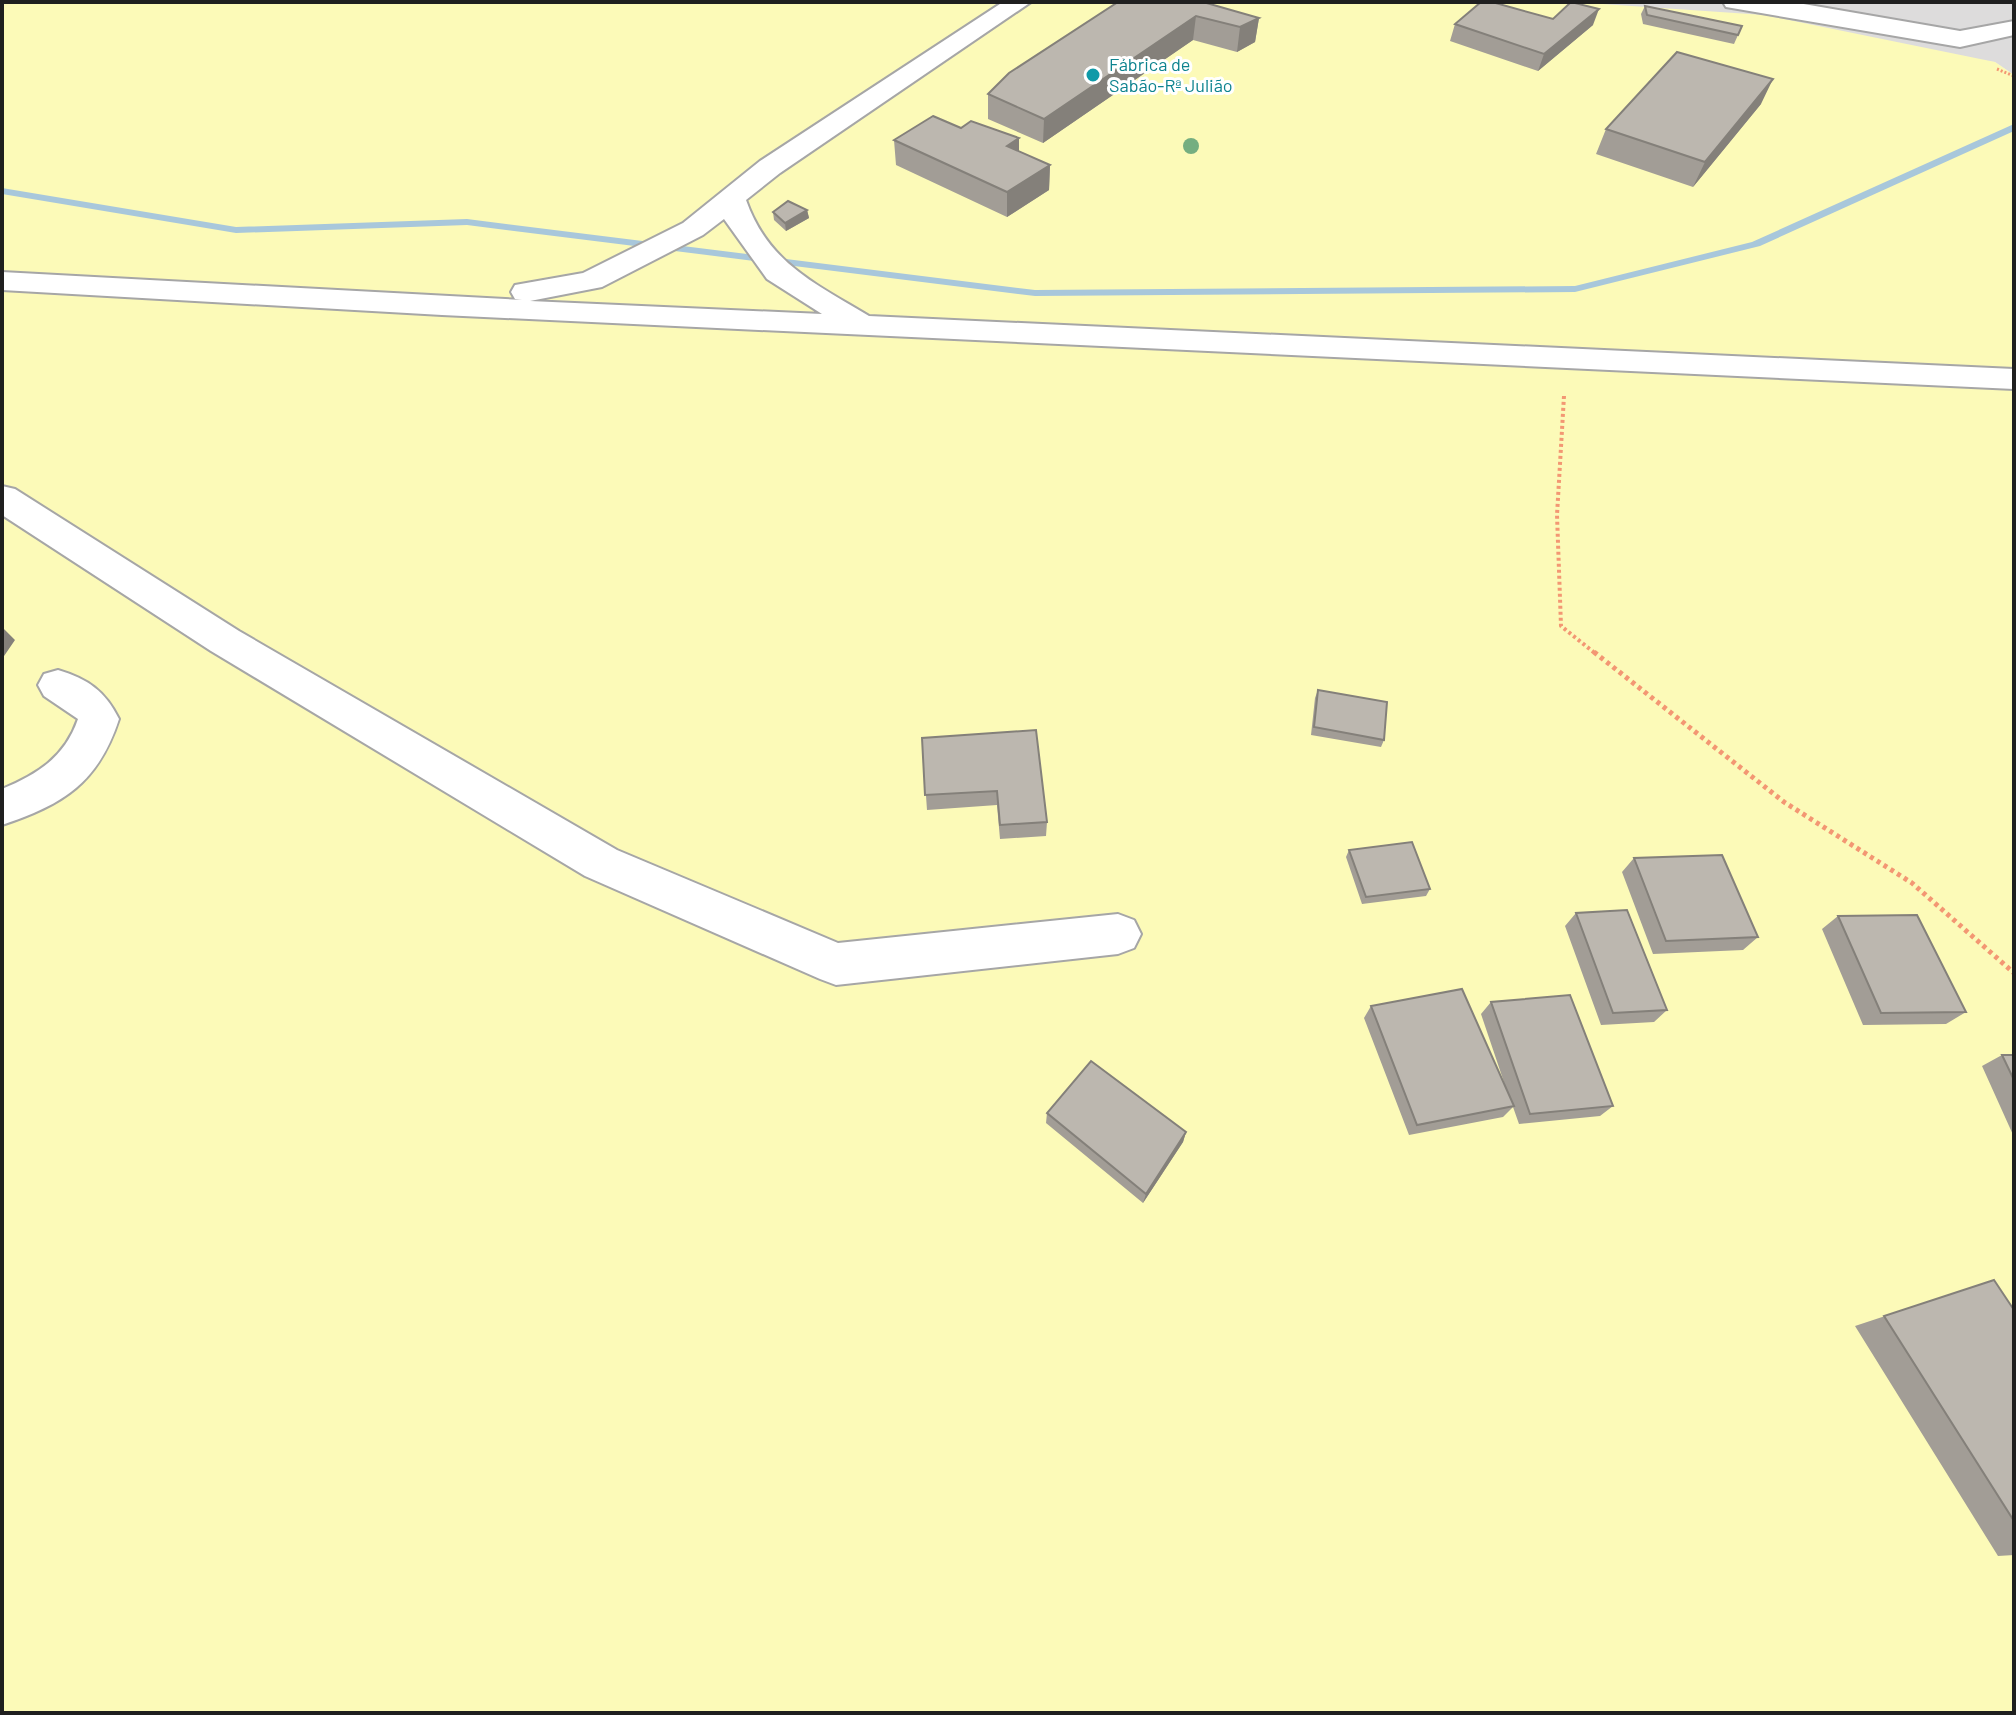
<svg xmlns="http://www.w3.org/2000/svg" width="2016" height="1715" viewBox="0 0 2016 1715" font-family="Barlow,sans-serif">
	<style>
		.residential { fill: #dddcdc }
		.sand { fill: #fcfab8 }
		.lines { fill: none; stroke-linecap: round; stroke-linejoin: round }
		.stream { fill: #a8c7db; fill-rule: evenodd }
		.minor-casing { stroke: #a6a6a6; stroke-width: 4 }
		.path-far2 { stroke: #f39773; stroke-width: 3; stroke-dasharray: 2 2; stroke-linecap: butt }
		.path-far1 { stroke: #f39773; stroke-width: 4; stroke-dasharray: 3 3; stroke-linecap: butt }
		.path { stroke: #f39773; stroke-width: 5; stroke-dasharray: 4 4; stroke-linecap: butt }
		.minor { fill: #fff; fill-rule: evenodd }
		.tree { fill: #75ae80 }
		.wall { fill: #a29d96 }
		.shaded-wall { fill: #84807a }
		.building { fill: #bcb7af; stroke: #84807a; stroke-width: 2 }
		.culture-dot { fill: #0f9aa8; stroke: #fff; stroke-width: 3 }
		.labels { text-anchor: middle; stroke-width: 6; stroke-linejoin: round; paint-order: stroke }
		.far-culture-label { font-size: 18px; fill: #0d838f; stroke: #fff; text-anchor: start }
	</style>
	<rect width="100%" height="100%" fill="#efeee6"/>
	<!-- residential -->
	<path class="residential" d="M1573 2H2014V75L1995 62Z"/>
	<!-- sand -->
	<path class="sand" d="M2 2H1573L1764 15 1995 62 2014 75V1713H2Z"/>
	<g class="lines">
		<!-- stream -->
		<path class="stream" d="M2014 124V131L1760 246 1575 292 1035 296 467 225 236 233 2 194V188L236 227 467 219 1035 290 1575 286 1752 242Z"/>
		<!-- minor casing -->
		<g class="minor-casing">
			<path id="minor" d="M1003 2H1031L780 173 746 200C768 263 816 284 869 316L2014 369V389L442 315 2 290V272L522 300 515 299 511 292 515 285 583 273 683 223 760 161ZM724 219 767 279 822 314 530 301 602 287 703 235Z
				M1723 2H1792L1960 31 2014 21V35L1960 47 1726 7Z
				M2 486 15 489 239 631 617 850 838 943 1118 914 1134 920 1141 934 1134 948 1118 954 836 985 820 979 585 876 211 651 2 515Z
				M58 670C88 679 105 691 119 719 98 783 64 804 2 825V789C38 774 65 757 78 719L44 696 38 685 44 674Z"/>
		</g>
		<!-- path-far2 -->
		<path class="path-far2" d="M1997 69 2014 76"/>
		<!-- path-far1 -->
		<path class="path-far1" d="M1564 396 1557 515 1561 626 1596 654"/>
		<!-- path -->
		<path class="path" d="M1594 652 1784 802 1912 883 2014 973"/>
		<!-- minor -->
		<use href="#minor" class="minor"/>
	</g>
	<!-- trees -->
	<circle class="tree" cx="1191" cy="146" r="8"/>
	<!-- wall -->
	<path class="wall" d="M1118 2 1259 18 1255 42 1237 52 1193 40 1043 143 988 119V94Z
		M1645 6 1742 26 1734 44 1643 24 1641 14Z
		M1553 19 1593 25 1538 71 1450 41 1455 24Z
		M1761 104 1693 187 1596 154 1606 129Z
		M961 128 1019 138V151L1050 165 1049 190 1007 217 896 165 894 140Z
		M807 210 809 218 786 231 774 220 773 212Z
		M1318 690 1384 740 1381 747 1311 735 1315 698Z
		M922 738 1047 822 1046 836 1000 839 997 805 927 810Z
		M1349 850 1430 889 1426 896 1362 904 1346 857Z
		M1634 858 1758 937 1743 950 1653 954 1622 872Z
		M1576 913 1667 1010 1654 1022 1601 1025 1565 926Z
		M1838 916 1966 1012 1946 1024 1863 1025 1822 929Z
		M1491 1002 1613 1106 1600 1116 1519 1124 1513 1107 1503 1117 1409 1135 1364 1018 1371 1006 1509 1097 1481 1014Z
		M2002 1055H2014V1137L1982 1066Z
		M1047 1113 1186 1132 1183 1142 1143 1203 1046 1123Z
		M1994 1280 2014 1310V1555L1998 1556 1855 1326Z"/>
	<!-- shaded-wall -->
	<path class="shaded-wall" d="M1599 9 1593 25 1538 71 1544 54Z
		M1196 16 1193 40 1043 143 1044 119Z
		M1259 18 1255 42 1237 52 1240 27Z
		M1773 79 1761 104 1693 187 1705 162Z
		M1019 138V163L1007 146Z
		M1050 165 1049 190 1007 217V192Z
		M807 210 809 218 786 231 785 223Z
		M2 627 15 640 2 659Z
		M1186 1132 1183 1142 1143 1203 1146 1194Z"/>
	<!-- building -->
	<path class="building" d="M1118 2H1203L1259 18 1240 27 1196 16 1044 119 988 94 1009 73Z
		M1481 2H1492L1553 19 1571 2 1599 9 1544 54 1455 24Z
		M1645 6 1742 26 1738 35 1647 15Z
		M1677 52 1773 79 1705 162 1606 129Z
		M933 116 961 128 971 121 1019 138 1007 146 1050 165 1007 192 894 140Z
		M788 201 807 210 785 223 773 212Z
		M1318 690 1387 702 1384 740 1314 727Z
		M1036 730 1047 822 1000 825 997 791 925 795 922 738Z
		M1412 842 1430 889 1366 897 1349 850Z
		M1722 855 1758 937 1666 941 1634 858Z
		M1627 910 1667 1010 1613 1013 1576 913Z
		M1917 915 1966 1012 1881 1013 1838 916Z
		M1462 989 1514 1106 1417 1125 1371 1006Z
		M1570 995 1613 1106 1530 1114 1491 1002Z
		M2002 1055H2014V1080Z
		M1091 1061 1186 1132 1146 1194 1047 1113Z
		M1994 1280 2014 1310V1521L1884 1316Z"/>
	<!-- markers -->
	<circle class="culture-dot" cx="1093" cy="75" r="8"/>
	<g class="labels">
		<!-- far-culture labels -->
		<g class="far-culture-label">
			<text x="1109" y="71">Fábrica de<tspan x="1109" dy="21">Sabão-Rª Julião</tspan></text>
		</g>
	</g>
	<!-- border -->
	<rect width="2016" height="1715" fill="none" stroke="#1f1f1f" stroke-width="8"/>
</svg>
